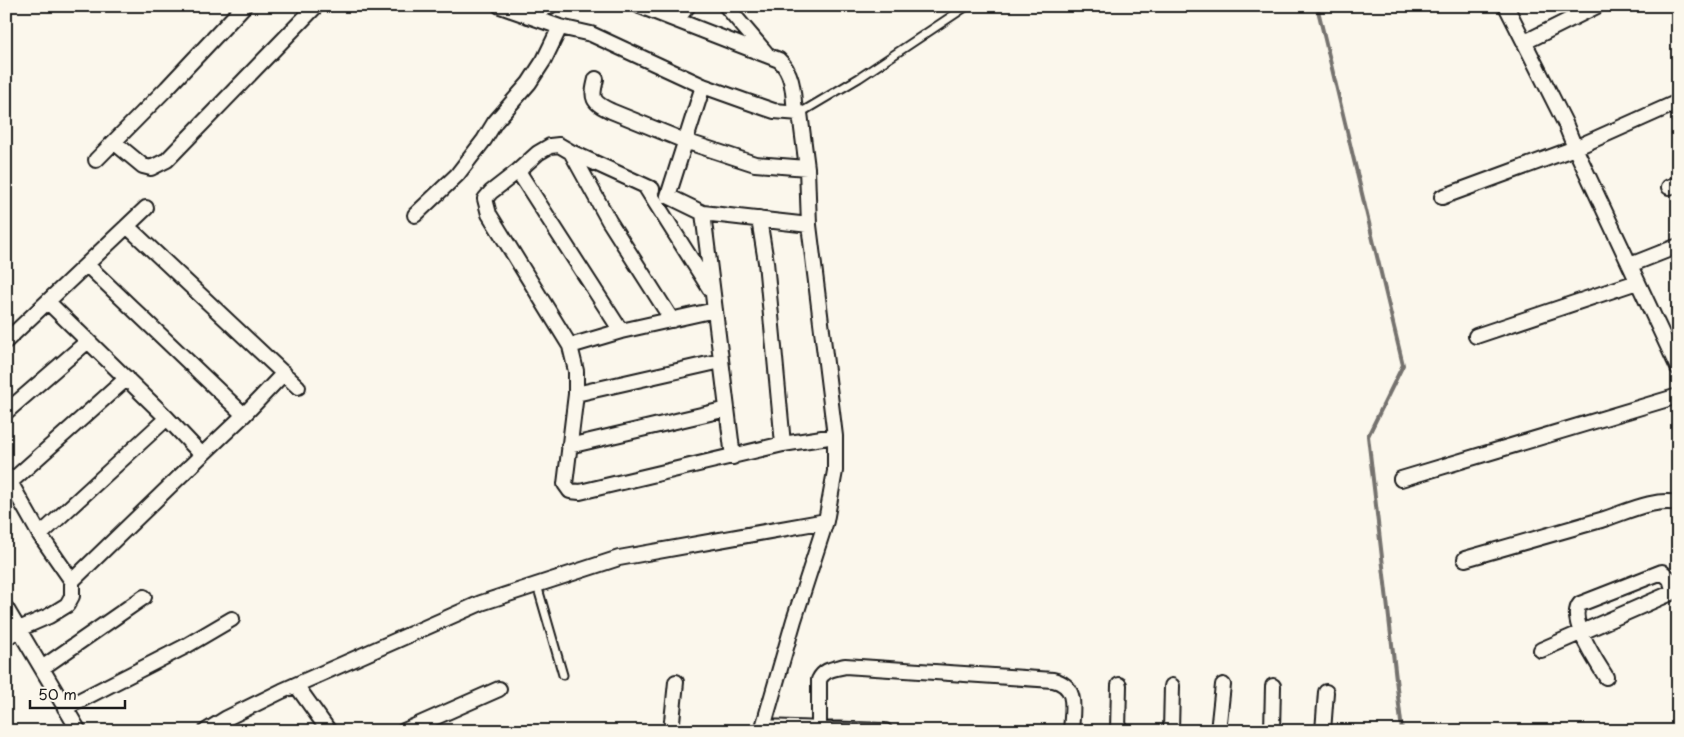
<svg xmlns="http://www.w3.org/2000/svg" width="1684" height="737" viewBox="0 0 1684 737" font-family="'Playpen Sans',sans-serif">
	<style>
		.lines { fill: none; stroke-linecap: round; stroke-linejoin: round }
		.stream { stroke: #74726e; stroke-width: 4 }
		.lane-casing { stroke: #1c1c1c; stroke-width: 11 }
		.street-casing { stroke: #1c1c1c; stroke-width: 18 }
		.lane { stroke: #fbf7ec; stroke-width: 7 }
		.street { stroke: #fbf7ec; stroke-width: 14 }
	</style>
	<rect width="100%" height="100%" fill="#fbf7ec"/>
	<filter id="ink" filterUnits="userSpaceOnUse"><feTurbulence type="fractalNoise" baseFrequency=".02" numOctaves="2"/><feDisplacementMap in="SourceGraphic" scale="10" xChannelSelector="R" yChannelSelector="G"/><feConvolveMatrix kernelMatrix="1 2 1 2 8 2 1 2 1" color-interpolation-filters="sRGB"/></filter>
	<g filter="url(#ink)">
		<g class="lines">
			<!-- stream -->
			<path class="stream" d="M1317 6 1403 365 1368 436 1402 731"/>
			<!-- lane casing -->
			<g class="lane-casing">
				<path id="lane" d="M800 113 859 78 967 6
					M537 585 563 675"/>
			</g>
			<!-- street casing -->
			<g class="street-casing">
				<path id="street" d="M500 6 560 27 591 34 703 86 745 101 774 111 800 113 807 168 809 225 835 436 783 444 580 492 570 491 565 484 566 476 576 394V371L570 346 621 331 715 310
					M640 6 779 60C794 74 793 94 795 113
					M726 6 766 53
					M1506 6 1565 123 1575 148 1678 368
					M528 16 550 6
					M676 20 688 6
					M1525 42 1597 6
					M596 79C591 99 592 102 611 111L685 141 755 164 807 168
					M703 86 668 196 703 213 809 225
					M114 142 143 166 151 168 167 160 316 6
					M571 152 652 189
					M96 160 167 88 244 6
					M518 171 621 331
					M645 186 710 289
					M1669 187 1678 184
					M1442 197 1575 148 1678 102
					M703 213 733 457
					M415 215 457 175 484 140 495 122 529 83 544 60 560 27
					M759 219 766 262 783 444
					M127 226 298 387
					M87 265 244 415
					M1630 265 1678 246
					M49 303 167 418 202 455 72 581
					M1476 336 1637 282
					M6 341 146 208
					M570 346 489 214 485 199 491 192 518 171 538 153 550 146 559 145 571 152 609 221 672 320
					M576 394 721 361
					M6 412 88 341
					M569 446 727 409
					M202 455 244 415 284 373
					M6 475 40 535 72 581V596L67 605 49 616 19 629 6 638
					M1401 479 1678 396
					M6 486 127 378
					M40 535 167 418
					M1465 559C1510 546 1555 533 1601 520 1625 513 1652 498 1678 503
					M6 608 79 731
					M1541 650 1678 590
					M42 668 144 597
					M1606 677C1597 662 1567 619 1580 604L1662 572 1670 579 1674 592
					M296 685 329 731
					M65 708 186 646 232 619
					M764 727 885 731
					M819 728V680C824 669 834 669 845 666L1053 680C1079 686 1072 710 1071 731
					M206 731 227 718 282 691 481 603 619 558 826 521
					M404 731 499 689
					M671 731 676 682
					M762 731 794 620 826 521 835 471V436
					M1118 731 1119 685
					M1171 731 1172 686
					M1218 731 1223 685
					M1272 731 1273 686
					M1323 731 1326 692"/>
			</g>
			<!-- lane -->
			<use href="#lane" class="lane"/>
			<!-- street -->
			<use href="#street" class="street"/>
		</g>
	</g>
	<!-- margin -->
	<rect width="1684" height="737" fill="none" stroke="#fbf7ec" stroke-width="25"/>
	<rect x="12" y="12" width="1659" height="712" fill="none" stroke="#1c1c1c" stroke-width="2" filter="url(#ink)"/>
	<!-- scale -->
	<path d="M30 700v8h95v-8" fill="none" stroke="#1c1c1c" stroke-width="2.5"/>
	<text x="38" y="700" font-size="15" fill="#1c1c1c" stroke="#fbf7ec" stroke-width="4" paint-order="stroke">50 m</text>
</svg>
